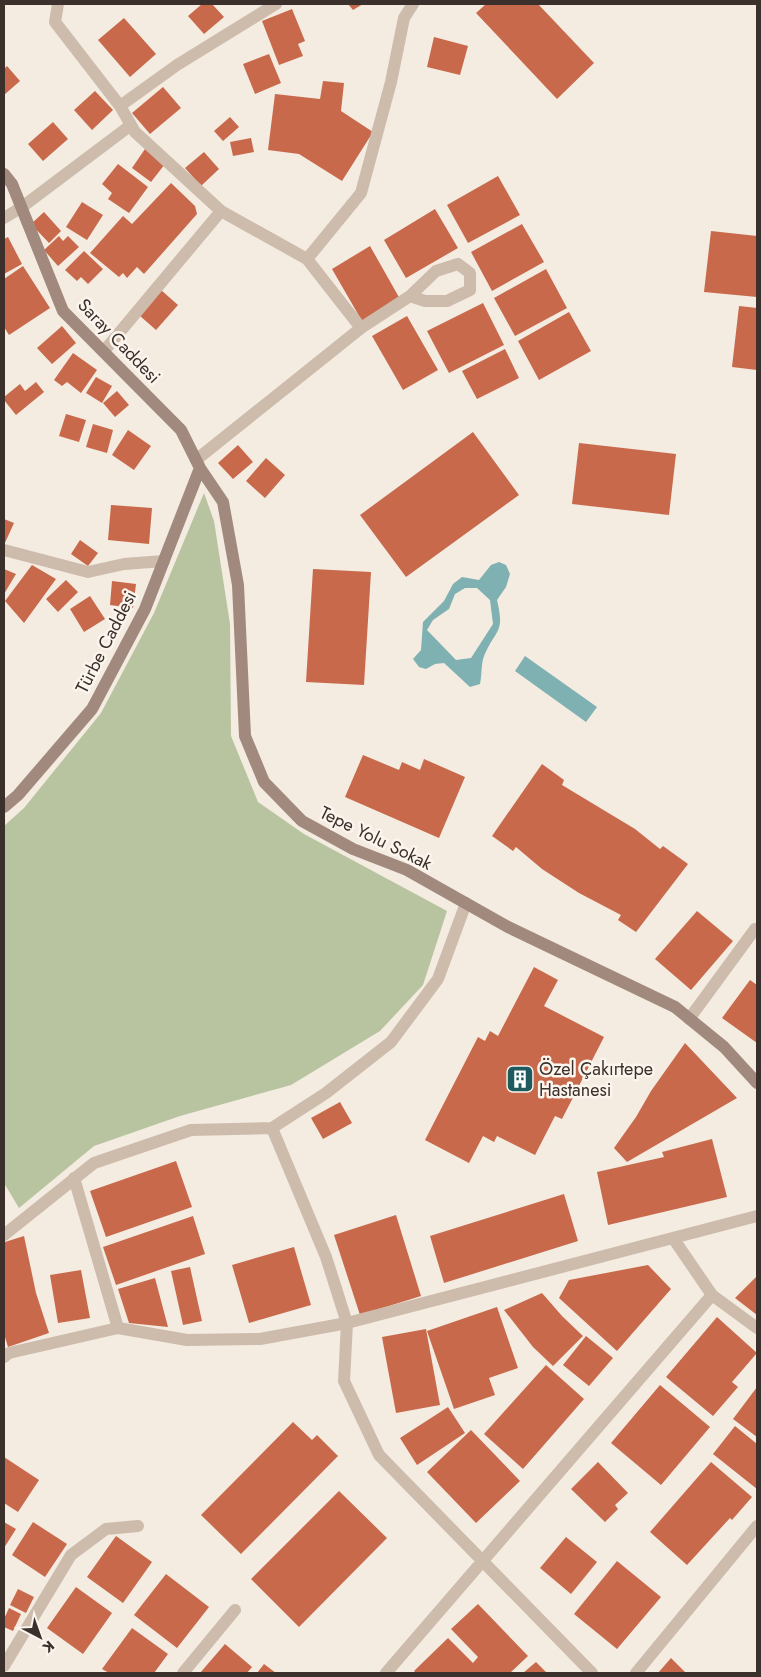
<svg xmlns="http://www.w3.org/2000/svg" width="761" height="1677" viewBox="0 0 761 1677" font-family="Jost,sans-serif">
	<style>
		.green { fill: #b8c4a0 }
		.water { fill: #7fb0b2; fill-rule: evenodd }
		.building { fill: #c8694b }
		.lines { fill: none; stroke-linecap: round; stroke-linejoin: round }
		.street { stroke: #cdbbac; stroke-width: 12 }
		.secondary { stroke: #a18a7d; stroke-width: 12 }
		.labels { text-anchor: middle; stroke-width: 5; stroke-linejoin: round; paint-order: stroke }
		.street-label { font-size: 18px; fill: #3b302b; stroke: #fbf5ee }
		.poi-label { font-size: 18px; fill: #3b302b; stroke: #fbf5ee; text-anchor: start }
	</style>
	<rect width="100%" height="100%" fill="#f4ebe1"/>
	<!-- green -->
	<path class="green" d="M204 493 214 521 230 624 231 736 258 802 304 834 447 911 423 985 380 1031 291 1085 180 1116 94 1146 19 1208 4 1183V826L24 808 101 713 154 613Z"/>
	<!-- water -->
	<path class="water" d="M499 562 506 565 510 574 506 587 497 600C505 634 496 628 484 656 481 664 482 675 480 684L470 687 444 663 435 664 426 669 419 667 413 659 421 650 423 622 444 601 453 584 462 577 479 580 491 565ZM465 588H477L490 600 493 624 471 658 456 660 427 630 433 620 449 609 455 594Z
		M525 656 597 707 586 722 515 671Z"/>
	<!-- building -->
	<path class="building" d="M202 4H212L224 17 204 34 188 16Z
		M348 4H363L353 10Z
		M486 4H538L594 63 557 99 476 13Z
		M292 9 305 41 298 44 303 56 279 65 262 21Z
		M124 18 156 54 130 77 98 40Z
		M434 37 468 46 460 75 427 67Z
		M269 54 281 83 255 94 243 64Z
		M7 66 20 81 4 95V69Z
		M323 81 344 83 341 111 373 132 342 181 299 154 268 150 275 94 320 99Z
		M163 87 181 108 150 134 132 113Z
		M95 91 113 110 92 130 74 110Z
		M230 117 239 127 223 141 214 131Z
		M53 122 68 139 43 161 28 144Z
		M251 138 254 152 233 156 230 142Z
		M145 149 165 164 151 182 132 168Z
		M204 152 219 169 201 186 185 168Z
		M118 164 148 187 129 213 108 199 112 193 102 184Z
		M498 176 520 215 468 243 447 205Z
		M171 183 195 206 197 214 144 274 137 267 127 278 123 273 119 277 90 253 123 216 132 224Z
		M82 202 103 215 87 240 66 227Z
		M435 209 458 248 406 278 384 240Z
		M44 212 61 231 49 243 31 224Z
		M522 224 544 262 492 291 471 252Z
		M711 231 757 236V297L704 292Z
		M59 236 63 241 68 236 79 247 58 266 44 250Z
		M8 237 22 264 4 274V239Z
		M370 246 400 299 362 321 332 269Z
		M84 251 103 269 88 284 81 277 77 281 65 270Z
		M23 266 50 308 9 335 4 327V279Z
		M546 269 567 308 515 336 494 298Z
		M161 290 178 305 156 330 139 315Z
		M483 303 504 345 449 373 427 331Z
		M739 306 757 308V370L732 367Z
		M569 312 591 351 539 380 518 341Z
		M407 316 438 370 403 390 372 336Z
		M62 326 76 343 52 364 37 348Z
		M505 349 519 378 477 399 462 371Z
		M73 353 97 370 81 393 67 382 62 386 54 380Z
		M96 377 112 386 102 403 86 393Z
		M36 382 44 392 16 415 4 400V397L20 384 25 391Z
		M117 391 129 405 115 417 103 403Z
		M66 414 86 420 79 442 59 436Z
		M93 424 113 430 107 453 86 447Z
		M128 430 151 446 134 470 112 455Z
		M473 432 519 495 406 577 360 515Z
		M579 443 676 454 669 515 572 504Z
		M238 445 253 462 233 479 218 463Z
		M266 458 285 475 265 498 246 481Z
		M111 505 152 508 149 544 108 540Z
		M4 519 14 523 4 545Z
		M80 540 98 553 88 566 71 554Z
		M32 565 56 579 24 623 5 601Z
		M4 569 16 574 4 594Z
		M313 569 371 572 364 685 306 682Z
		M66 580 78 592 58 612 46 599Z
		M112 581 136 584 133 608 110 605Z
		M90 596 105 619 84 632 70 609Z
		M363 755 399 770 402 762 420 770 424 759 465 777 439 838 345 797Z
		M542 764 564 780 562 785 635 829 660 849 663 846 688 864 636 932 618 920 621 915 579 893 542 869 516 847 513 851 492 836Z
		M697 911 733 941 691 990 655 959Z
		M534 967 558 980 544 1006 604 1037 562 1119 555 1116 535 1155 497 1136 494 1142 483 1136 469 1163 425 1140 478 1037 485 1041 490 1031 498 1036Z
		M750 980 757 985V1043L722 1018Z
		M685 1043 737 1098 627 1162 614 1148 636 1117 651 1091Z
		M340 1102 352 1123 323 1139 311 1118Z
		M712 1139 727 1197 608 1225 597 1172 664 1157 662 1152Z
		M176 1161 192 1207 106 1237 90 1191Z
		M564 1194 578 1241 444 1283 430 1236Z
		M396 1215 421 1296 360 1315 334 1235Z
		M193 1216 205 1254 116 1285 103 1247Z
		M24 1236 36 1293 49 1333 8 1347 4 1334V1245L5 1242Z
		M294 1247 311 1305 249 1323 232 1265Z
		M648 1265 671 1289 617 1351 559 1298 569 1280Z
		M190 1267 202 1321 183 1325 171 1271Z
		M81 1270 90 1318 58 1323 50 1275Z
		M757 1276V1315L735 1298Z
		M155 1278 168 1327 129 1323 118 1289Z
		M542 1293 562 1316 583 1336 553 1366 533 1347 504 1310Z
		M497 1307 518 1368 489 1378 495 1395 454 1409 427 1331Z
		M717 1317 757 1353 732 1382 738 1387 713 1416 666 1377Z
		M426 1329 440 1405 396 1413 382 1337Z
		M586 1336 613 1358 589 1386 563 1365Z
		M546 1365 584 1399 523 1469 484 1434Z
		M660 1385 710 1427 661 1485 611 1443Z
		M757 1387V1437L733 1419Z
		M448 1407 465 1433 417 1465 400 1438Z
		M293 1422 312 1440 317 1435 338 1456 241 1554 201 1515Z
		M735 1426 757 1444V1489L713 1454Z
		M471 1430 520 1481 476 1523 427 1472Z
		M4 1457 39 1480 18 1512 4 1503Z
		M598 1462 628 1493 615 1505 618 1509 605 1522 571 1489Z
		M711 1462 752 1497 732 1520 730 1518 687 1565 650 1532Z
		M339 1491 387 1538 299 1627 251 1579Z
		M4 1522 16 1529 4 1548Z
		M33 1522 67 1544 45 1577 12 1555Z
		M116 1536 152 1562 123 1603 87 1577Z
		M566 1537 597 1562 571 1594 540 1568Z
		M617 1561 661 1597 617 1649 574 1614Z
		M166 1574 209 1607 177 1648 134 1615Z
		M76 1587 112 1613 83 1654 47 1628Z
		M18 1589 34 1597 26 1613 10 1605Z
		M478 1604 528 1656 510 1673H416L414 1671 448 1638 473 1663 478 1657 451 1629Z
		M9 1608 21 1614 13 1631 4 1627V1619Z
		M132 1628 168 1654 154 1673H109L102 1669Z
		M225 1644 252 1667 247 1673H200Z
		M671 1658 686 1673H658Z
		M536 1662 547 1673H523Z
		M264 1664 276 1673H257Z"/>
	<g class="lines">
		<!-- street -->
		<path class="street" d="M58 4 55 22 120 106 135 132 221 211
			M120 106 177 65 276 4
			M4 218 22 207 131 125
			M307 259 361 193 391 82 404 18 413 4
			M361 328 410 296 436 271 458 264 470 273V290L447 301H425L410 296
			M104 351 221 211 307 259 361 328 196 460
			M4 550 88 572 124 564 164 561
			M689 1019 755 929
			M272 1128 326 1257 347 1323 344 1381 379 1455 592 1673
			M74 1178 118 1328
			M4 1235 94 1163 191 1130 272 1128 326 1093 391 1042 438 979 466 903
			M673 1238 712 1295 757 1328
			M4 1357 9 1353 118 1328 187 1340 260 1339 347 1323 757 1216
			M4 1666 71 1555 106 1529 138 1526
			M183 1673 235 1610
			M386 1673 712 1295
			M636 1673 757 1526"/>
		<!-- secondary -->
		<path class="secondary" d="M4 174 12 184 63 311 181 430 200 468 223 502 238 585 245 736 264 782 302 821 353 849 407 870 508 927 675 1007 724 1047 757 1083
			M4 807 18 795 92 709 145 609 200 468"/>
	</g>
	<!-- icons -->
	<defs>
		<g id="building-square" transform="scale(1.4375)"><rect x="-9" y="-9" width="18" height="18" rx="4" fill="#1f5a5e" stroke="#fbf5ee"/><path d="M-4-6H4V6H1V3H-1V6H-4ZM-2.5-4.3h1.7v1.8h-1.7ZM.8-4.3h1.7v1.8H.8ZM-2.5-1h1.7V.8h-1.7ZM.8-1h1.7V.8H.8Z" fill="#fff"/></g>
	</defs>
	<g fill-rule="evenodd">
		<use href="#building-square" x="520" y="1079"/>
	</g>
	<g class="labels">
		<!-- street labels -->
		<g class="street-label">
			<text transform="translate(119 341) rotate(46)" y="6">Saray Caddesi</text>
			<text transform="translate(106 642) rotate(-63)" y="6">Türbe Caddesi</text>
			<text transform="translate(376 838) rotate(26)" y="6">Tepe Yolu Sokak</text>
		</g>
		<!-- poi labels -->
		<g class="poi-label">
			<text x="539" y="1075">Özel Çakırtepe<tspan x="539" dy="21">Hastanesi</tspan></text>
		</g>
	</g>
	<!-- border -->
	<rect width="761" height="1677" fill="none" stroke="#3b302b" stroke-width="10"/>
	<!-- north arrow -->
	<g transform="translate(40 1637) rotate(139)" stroke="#fbf5ee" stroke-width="4" paint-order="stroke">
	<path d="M0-4L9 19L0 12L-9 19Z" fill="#3b302b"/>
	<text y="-8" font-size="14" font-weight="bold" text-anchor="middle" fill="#3b302b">K</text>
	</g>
</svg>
